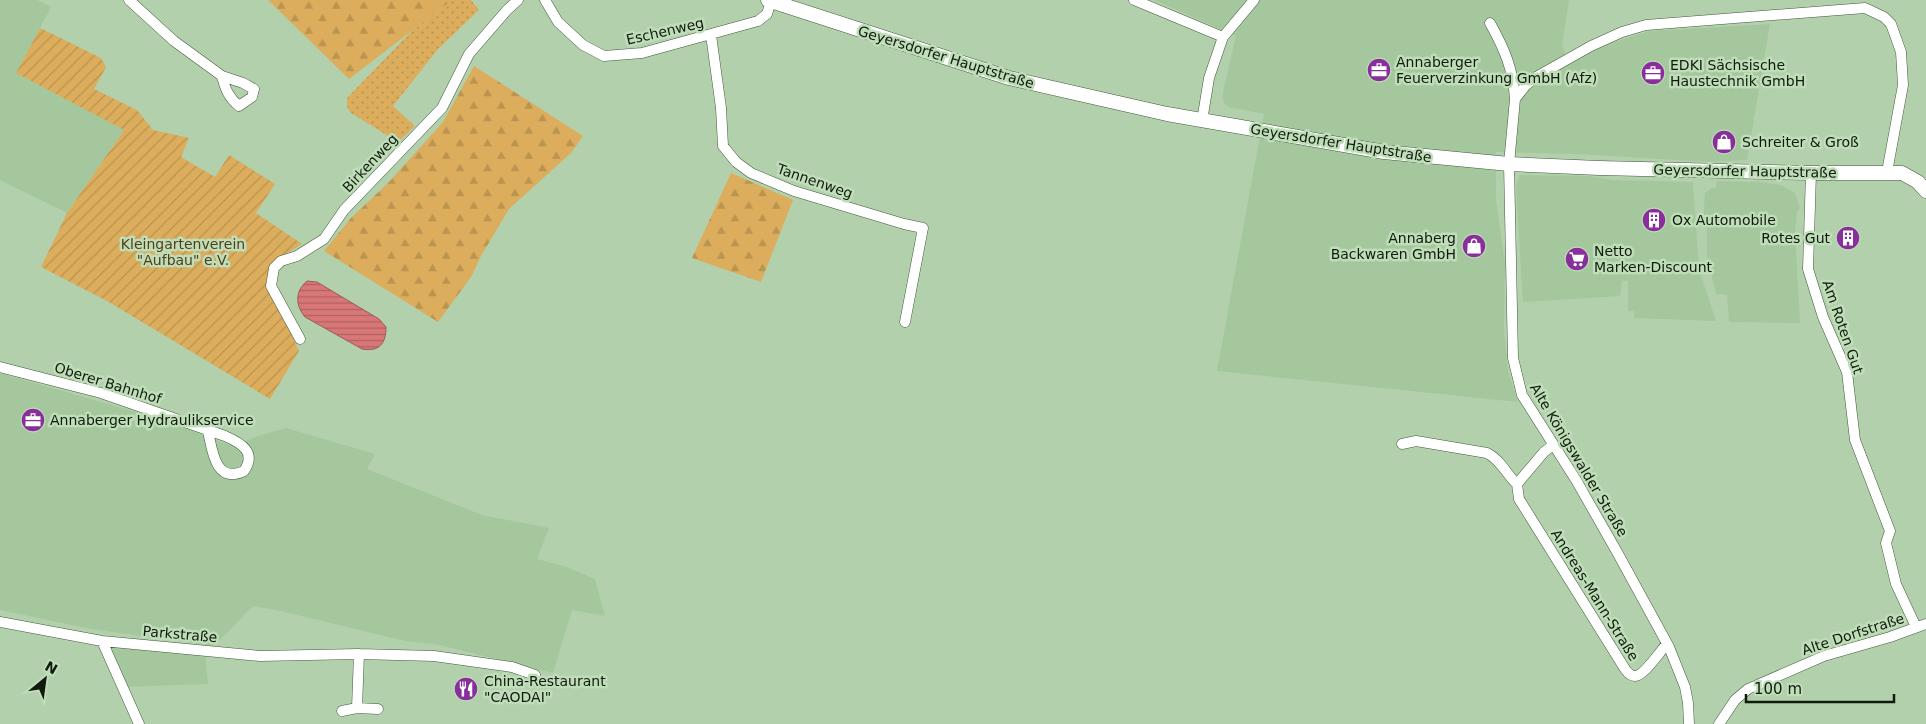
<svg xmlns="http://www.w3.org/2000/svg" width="1926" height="724" viewBox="0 0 1926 724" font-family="'DejaVu Sans',sans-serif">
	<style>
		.built { fill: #a5c79d }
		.grass { fill: url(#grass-dots) }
		.forest { fill: url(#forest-firs) }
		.garden { fill: url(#garden-furrows) }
		.water { fill: url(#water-rules); stroke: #9d5b58 }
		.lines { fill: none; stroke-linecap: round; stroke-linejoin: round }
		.minor-casing { stroke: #405a3a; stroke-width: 11 }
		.secondary-casing { stroke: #405a3a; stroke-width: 15 }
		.minor { stroke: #fff; stroke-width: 10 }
		.secondary { stroke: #fff; stroke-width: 14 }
		.labels { text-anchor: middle; stroke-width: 5; stroke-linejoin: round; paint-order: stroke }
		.street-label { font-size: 14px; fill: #101b0d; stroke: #bfddb8 }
		.poi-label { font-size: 14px; fill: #101b0d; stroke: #bfddb8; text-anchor: start }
		.park-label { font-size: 14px; fill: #533d17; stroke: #bfddb8 }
	</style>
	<defs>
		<pattern id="grass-dots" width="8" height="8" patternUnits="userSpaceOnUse" patternTransform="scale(1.25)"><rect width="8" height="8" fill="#dbad5c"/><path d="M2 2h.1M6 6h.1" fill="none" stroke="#bb944f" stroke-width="1.8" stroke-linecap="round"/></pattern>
		<pattern id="forest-firs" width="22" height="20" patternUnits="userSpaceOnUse" patternTransform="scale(1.25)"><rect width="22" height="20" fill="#dbad5c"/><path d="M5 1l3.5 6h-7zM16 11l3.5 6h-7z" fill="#bb944f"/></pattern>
		<pattern id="garden-furrows" width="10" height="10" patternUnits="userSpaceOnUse" patternTransform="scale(1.25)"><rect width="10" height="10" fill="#dbad5c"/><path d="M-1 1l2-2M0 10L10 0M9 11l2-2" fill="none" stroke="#bb944f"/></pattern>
		<pattern id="water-rules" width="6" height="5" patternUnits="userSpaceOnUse" patternTransform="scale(1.25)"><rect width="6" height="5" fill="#d97778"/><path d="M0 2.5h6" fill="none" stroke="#af6161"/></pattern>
	</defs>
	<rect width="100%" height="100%" fill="#b3d0ac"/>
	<!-- built -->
	<path class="built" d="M0 0H37L51 7 16 73 124 130 67 213 0 180Z
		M1154 0H1569L1562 45 1569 63 1601 46 1650 31 1770 24 1747 160 1709 162 1577 154 1496 152V200L1505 263 1504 330 1508 371 1518 402 1217 371 1264 114 1229 107 1224 103 1222 97 1236 36Z
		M1520 175 1588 176 1613 180 1693 182 1699 269 1716 321 1634 318V311H1628V281H1622L1620 296 1523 302 1516 186Z
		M1717 181 1759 182 1781 185 1795 193 1800 208 1797 212 1795 232 1800 323 1729 322 1727 295 1716 294 1707 255V228L1703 225 1705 193 1712 188H1716Z
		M0 373 164 420 232 446 261 435 286 428 375 454 367 469 482 515 549 528 537 559 567 567 595 579 605 616 572 610 553 673 435 644 405 641 281 611 253 606 214 646 91 629 0 610Z
		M106 646 205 653 208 684 124 687Z"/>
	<!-- grass -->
	<path class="grass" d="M452 0H471L479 10 438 49 393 106 415 126 398 142 351 113 347 107V98L412 31Z"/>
	<!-- forest -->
	<path class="forest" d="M268 0H452L349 79Z
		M474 66 583 136 571 153 509 209 481 256 471 277 438 322 324 251 351 218 389 182 443 122Z
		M731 173 793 200 761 282 692 258Z"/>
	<!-- garden -->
	<path class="garden" d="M40 28 101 58 106 67 94 89 137 110 153 130 189 138 181 157 215 177 229 155 275 184 256 213 302 244 278 259 269 286 299 351 270 399 107 301 41 267 67 213 124 130 16 73Z"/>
	<!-- water -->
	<path class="water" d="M307 281 317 282 379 319 386 327C386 344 379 352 362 349L305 317C295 305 295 291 307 281Z"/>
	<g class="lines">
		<!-- minor casing -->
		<g class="minor-casing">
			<path id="minor" d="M129 0 174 41 222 76 243 83 254 89 252 97 239 106C229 98 225 89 222 76
				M545 0 558 22 583 45 604 56 642 53 758 21 767 14 771 1
				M1134 0 1223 37
				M1490 23C1505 50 1513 69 1515 99
				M711 35 721 108 723 146 736 162 751 173 794 191 904 224 923 228 905 322
				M1202 121 1209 78 1223 37 1254 0
				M1811 173 1808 269 1823 317 1847 372 1855 440 1890 531 1886 543 1896 584 1916 627
				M300 339 271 286 274 268 281 261 297 256 324 239 344 210 442 108 469 54 507 10 518 0
				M0 367 101 393 225 436C241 443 257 452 244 471 215 485 212 449 208 431
				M1402 444 1416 441 1487 453C1501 460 1506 474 1517 484
				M1553 445 1544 452 1517 484 1519 499 1625 669C1627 672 1630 676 1635 676 1644 676 1660 651 1667 644
				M0 622 102 641 260 656 359 654 434 656 512 667 535 675
				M102 641 139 724
				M357 708 359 654
				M342 711 357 708 378 709
				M1689 724 1688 703 1685 687 1669 647 1617 552 1576 480 1522 395 1513 358 1509 164 1515 99 1526 85 1536 77 1591 46 1622 32 1646 25 1865 8 1884 17 1891 24 1901 52 1903 85 1887 172
				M1719 724 1735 700 1748 689 1824 656 1890 637 1926 624"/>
		</g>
		<!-- secondary casing -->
		<g class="secondary-casing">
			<path id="secondary" d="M768 0 1009 78 1167 114 1384 152 1509 164 1599 168 1811 173H1902L1918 182 1926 191"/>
		</g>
		<!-- minor -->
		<use href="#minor" class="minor"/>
		<!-- secondary -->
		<use href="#secondary" class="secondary"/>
	</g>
	<!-- icons -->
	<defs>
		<g id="office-disc" transform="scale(1.25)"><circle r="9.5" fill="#882f9c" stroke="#bfddb8"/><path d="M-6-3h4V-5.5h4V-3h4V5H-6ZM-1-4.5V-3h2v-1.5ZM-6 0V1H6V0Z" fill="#fff"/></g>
		<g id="shop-disc" transform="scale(1.25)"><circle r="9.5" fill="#882f9c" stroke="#bfddb8"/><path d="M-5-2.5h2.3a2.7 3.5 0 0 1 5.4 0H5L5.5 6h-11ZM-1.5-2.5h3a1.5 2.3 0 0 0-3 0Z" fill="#fff"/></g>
		<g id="building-disc" transform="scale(1.25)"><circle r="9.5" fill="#882f9c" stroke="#bfddb8"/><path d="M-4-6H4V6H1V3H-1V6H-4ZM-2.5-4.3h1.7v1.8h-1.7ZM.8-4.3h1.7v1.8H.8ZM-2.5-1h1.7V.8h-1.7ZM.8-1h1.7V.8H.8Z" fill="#fff"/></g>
		<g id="supermarket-disc" transform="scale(1.25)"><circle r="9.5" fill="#882f9c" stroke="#bfddb8"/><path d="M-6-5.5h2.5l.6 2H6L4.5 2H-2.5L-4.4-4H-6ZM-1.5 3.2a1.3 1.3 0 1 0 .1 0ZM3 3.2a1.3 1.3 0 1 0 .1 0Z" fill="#fff"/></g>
		<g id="restaurant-disc" transform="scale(1.25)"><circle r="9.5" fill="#882f9c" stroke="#bfddb8"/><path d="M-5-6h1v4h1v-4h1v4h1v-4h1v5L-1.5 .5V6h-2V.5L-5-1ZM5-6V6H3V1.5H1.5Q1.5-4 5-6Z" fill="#fff"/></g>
	</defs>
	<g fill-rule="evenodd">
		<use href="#office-disc" x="1379" y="70"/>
		<use href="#office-disc" x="1653" y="73"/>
		<use href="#shop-disc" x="1724" y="142"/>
		<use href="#building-disc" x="1654" y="220"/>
		<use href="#building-disc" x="1848" y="238"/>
		<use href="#shop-disc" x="1474" y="246"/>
		<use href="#supermarket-disc" x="1577" y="259"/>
		<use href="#office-disc" x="33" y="420"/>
		<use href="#restaurant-disc" x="466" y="689"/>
	</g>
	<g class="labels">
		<!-- street labels -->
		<g class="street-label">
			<text transform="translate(665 31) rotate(-13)" y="5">Eschenweg</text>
			<text transform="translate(946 57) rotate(17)" y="5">Geyersdorfer Hauptstraße</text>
			<text transform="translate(1341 143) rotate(9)" y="5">Geyersdorfer Hauptstraße</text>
			<text transform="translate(370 163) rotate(-47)" y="5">Birkenweg</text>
			<text transform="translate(1745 171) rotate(1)" y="5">Geyersdorfer Hauptstraße</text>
			<text transform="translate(815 181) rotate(19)" y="5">Tannenweg</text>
			<text transform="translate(1843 327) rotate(71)" y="5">Am Roten Gut</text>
			<text transform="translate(108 383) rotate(17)" y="5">Oberer Bahnhof</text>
			<text transform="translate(1579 460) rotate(59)" y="5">Alte Königswalder Straße</text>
			<text transform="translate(1595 595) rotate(58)" y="5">Andreas-Mann-Straße</text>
			<text transform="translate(180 634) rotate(5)" y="5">Parkstraße</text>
			<text transform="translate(1853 634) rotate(-18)" y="5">Alte Dorfstraße</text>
		</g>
		<!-- poi labels -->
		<g class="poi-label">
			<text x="1396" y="67">Annaberger<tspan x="1396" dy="16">Feuerverzinkung GmbH (Afz)</tspan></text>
			<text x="1670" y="70">EDKI Sächsische<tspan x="1670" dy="16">Haustechnik GmbH</tspan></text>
			<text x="1742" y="147">Schreiter &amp; Groß</text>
			<text x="1672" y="225">Ox Automobile</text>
			<text x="1456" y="243" text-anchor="end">Annaberg<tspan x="1456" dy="16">Backwaren GmbH</tspan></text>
			<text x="1830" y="243" text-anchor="end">Rotes Gut</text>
			<text x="1594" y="256">Netto<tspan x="1594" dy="16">Marken-Discount</tspan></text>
			<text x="50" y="425">Annaberger Hydraulikservice</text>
			<text x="484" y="686">China-Restaurant<tspan x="484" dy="16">"CAODAI"</tspan></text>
		</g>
		<!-- park labels -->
		<g class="park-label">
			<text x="183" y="249">Kleingartenverein<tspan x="183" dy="16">"Aufbau" e.V.</tspan></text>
		</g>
	</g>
	<!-- north arrow -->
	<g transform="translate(45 679) rotate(29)" stroke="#bfddb8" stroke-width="4" paint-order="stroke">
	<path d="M0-4L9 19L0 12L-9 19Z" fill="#101b0d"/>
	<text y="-8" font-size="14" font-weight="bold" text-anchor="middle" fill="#101b0d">N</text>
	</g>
	<!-- scale -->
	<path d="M1746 694v8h148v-8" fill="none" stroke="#101b0d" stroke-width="2.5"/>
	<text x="1754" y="694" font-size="15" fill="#101b0d" stroke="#bfddb8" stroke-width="4" paint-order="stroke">100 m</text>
</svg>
